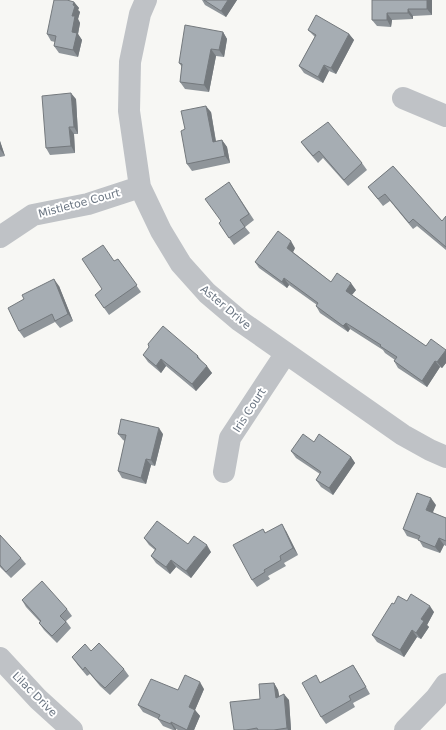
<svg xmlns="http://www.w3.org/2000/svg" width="446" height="730" viewBox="0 0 446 730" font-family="'DejaVu Sans',sans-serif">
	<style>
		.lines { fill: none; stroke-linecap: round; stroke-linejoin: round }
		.minor { stroke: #bfc2c6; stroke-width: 22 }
		.wall { fill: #8f959a }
		.shaded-wall { fill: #74797d }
		.building { fill: #a6adb3; stroke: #74797d }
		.labels { text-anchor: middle; stroke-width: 4; stroke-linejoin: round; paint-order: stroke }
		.street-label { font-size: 11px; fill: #6a7582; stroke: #fff }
	</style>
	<rect width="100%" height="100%" fill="#f7f7f4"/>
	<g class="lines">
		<!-- minor -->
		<path class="minor" d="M146 0 140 14 130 62 129 111 140 187 161 231 181 264 207 293 240 321 403 435 430 450 446 457
			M403 98 446 116
			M0 237 33 215 88 204 140 187
			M224 472 230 438 286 353
			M0 658 38 699 72 730
			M405 730 436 698 446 684"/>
	</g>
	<!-- wall -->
	<path class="wall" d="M202 0H237L226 17 205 5Z
		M372 0H432V15L413 16V19L392 20 391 27 377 26 372 20Z
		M74 2 79 8 78 10 80 12 78 19 80 23 78 34 82 40 78 57 59 53 54 46 55 42 51 41 47 34Z
		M308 30 349 34 354 40 336 74 329 71 323 83 304 73 299 66 315 37Z
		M223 32 227 39 224 57 216 56 209 92 185 89 180 82 182 67 179 63Z
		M76 99 78 134H74L75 153 50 155 46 148Z
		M211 112 216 141 222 140 227 147 230 163 192 171 187 164 185 129Z
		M0 141 5 156 0 157Z
		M301 142 362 163 367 170 348 186 323 158 318 163 306 149Z
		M393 166 442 221 446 216V250L417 226 413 229 390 201 383 206 368 187Z
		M229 182 254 220 245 227 250 233 234 245 219 223 221 221Z
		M295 248 293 252 331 282 356 290 352 295 426 346 446 350V363L442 368 440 367 427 387 398 368 394 361 395 360 385 353 383 350 350 329 348 332 320 313 316 306 317 305 289 285 287 288 259 268 255 262Z
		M118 259 141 292 109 315 95 295 102 289 115 261Z
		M59 286 73 321 60 328 55 322 24 338 19 331Z
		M143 355 198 356 202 362 212 373 196 391 166 366 161 373 148 362Z
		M118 434H163L155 466 151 465 146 484 122 478 118 471 125 441 123 440Z
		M314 442 351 457 355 463 333 495 321 487 316 480 320 474 296 458 291 451Z
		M436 505 432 512 446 518V546L444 545 440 553 423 547 419 540 407 536 403 529Z
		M263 529 265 533 286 531 298 555 284 563 286 566 268 576 270 579 257 587 252 580Z
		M0 535 21 558 26 564 11 578 0 567Z
		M144 538 188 544 211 552 191 578 176 567 170 574 156 563 151 556 155 550 149 545Z
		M22 600 67 609 72 616 66 621 71 628 57 643 44 630 39 623 40 622 26 607Z
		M407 601 434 612 427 625 429 627 421 639 417 637 404 657 377 642 372 635 394 604Z
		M91 651 124 669 129 676 110 695 100 686 90 674 87 676 77 664 72 657Z
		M353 665 357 671 370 694 353 703 355 707 326 724 321 717V682Z
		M274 683 278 690 279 696 289 700 291 730H234Z
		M204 689 195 710 200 716 194 730H178L176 729V730H173L163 726 158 719 143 712 138 705 178 690Z"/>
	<!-- shaded-wall -->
	<path class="shaded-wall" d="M228 0H237L226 17 221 11Z
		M427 0H432V15L427 9Z
		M74 2 79 8 78 10 80 12 78 19 80 23 78 34 82 40 78 57 73 50 72 32V16L73 5Z
		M408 9 413 16V19L408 13Z
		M387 13 392 20 391 27 387 20Z
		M223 32 227 39 224 57 219 50Z
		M349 34 354 40 336 74 331 68Z
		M211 49 216 56 209 92 204 85Z
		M324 65 329 71 323 83 318 77Z
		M71 93 76 99 78 134 74 127Z
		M206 106 211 112 217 149 213 142Z
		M69 127 74 134 75 153 71 146Z
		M222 140 227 147 230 163 225 156Z
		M0 141 5 156 0 149Z
		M291 241 295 248 292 254 287 248Z
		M284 278 289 285 287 288 282 282Z
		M54 279 59 286 73 321 68 314Z
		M351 283 356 290 350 297 346 291Z
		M346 323 350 329 348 332 343 326Z
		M446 350V363L442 368 437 362Z
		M161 359 166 366 161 373 156 366Z
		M435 361 440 367 427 387 422 381Z
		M207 366 212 373 196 391 192 384Z
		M159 428 163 434 155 466 151 460Z
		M351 457 355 463 333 495 329 488Z
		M146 459 151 465 146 484 141 478Z
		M431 498 436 505 431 517 426 510Z
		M282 524 286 531 298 555 293 548Z
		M439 538 444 545 440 553 435 547Z
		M207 545 211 552 191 578 186 571Z
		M171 560 176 567 170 574 166 567Z
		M430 606 434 612 427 625 429 627 421 639 416 633 421 619Z
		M412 630 417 637 404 657 400 650Z
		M200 682 204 689 195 710 200 716 194 730H187L189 707Z
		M274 683 278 690 281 705 276 698Z
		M284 694 289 700 291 730H288L287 728Z
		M171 722 176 729V730H175L171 724Z"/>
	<!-- building -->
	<path class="building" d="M54 0H67L74 2 73 5 75 6 72 16H75L72 32 77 33 73 50 54 46 56 36 47 34Z
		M204 0H228L221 11Z
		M372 0H427V9H408V13H387V20H372Z
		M316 15 349 34 331 68 324 65 318 77 299 66 316 35 308 30Z
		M185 25 223 32 219 50 211 49 204 85 180 82 182 64 179 63Z
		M71 93 74 127H69L71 146 46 148 42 96Z
		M206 106 213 142 222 140 225 156 187 164 181 131 185 129 181 111Z
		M328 122 362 163 344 180 319 151 313 156 301 142Z
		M393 166 442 221 446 216V247L413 219 409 223 385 194 378 199 368 187Z
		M229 182 249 214 240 220 245 227 229 238 219 223 221 221 205 199Z
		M278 231 291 241 287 248 331 282 337 273 351 283 346 291 426 346 431 339 446 350 437 362 435 361 422 381 394 361 397 357 380 346 381 345 346 323 343 326 316 306 318 303 284 278 282 282 255 262Z
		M103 245 114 261 118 259 137 285 104 308 95 295 102 289 82 259Z
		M54 279 68 314 55 321 52 314 19 331 8 308 24 299 22 295Z
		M163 326 198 356 197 357 207 366 192 384 161 359 156 366 143 355 149 347 148 344Z
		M121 419 159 428 151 460 146 459 141 478 118 471 126 435 118 434Z
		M303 434 314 442 319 434 351 457 329 488 316 480 321 472 291 451Z
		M417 493 431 498 426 510 446 518V541L439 538 435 547 418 540 420 536 403 529Z
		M157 521 188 544 194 536 207 545 186 571 171 560 166 567 151 556 156 549 144 538Z
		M282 524 293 548 280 556 281 560 264 570 265 572 252 580 233 545 263 529 265 533Z
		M0 535 21 558 6 572 0 565Z
		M42 581 67 609 60 616 66 622 52 636 39 623 41 621 22 600Z
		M411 594 430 606 421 619 424 621 416 633 412 630 400 650 372 635 392 603 394 604 398 596 407 601Z
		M99 643 124 669 105 688 95 679 85 667 83 670 72 657 85 644 91 651Z
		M353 665 366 687 349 696 351 700 321 717 302 683 316 675 320 683Z
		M185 675 200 682 189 707 195 710 187 730 171 722V724L158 719 160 715 138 705 151 679 178 690Z
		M274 683 276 698 284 694 287 728 274 730H258L257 728 246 730H234L230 702 260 699 259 684Z"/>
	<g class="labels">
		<!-- street labels -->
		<g class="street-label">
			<text transform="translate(79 203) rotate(-15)" y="4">Mistletoe Court</text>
			<text transform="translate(226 307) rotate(40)" y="4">Aster Drive</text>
			<text transform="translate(249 410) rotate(-57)" y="4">Iris Court</text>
			<text transform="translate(35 694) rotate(45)" y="4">Lilac Drive</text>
		</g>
	</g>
</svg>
